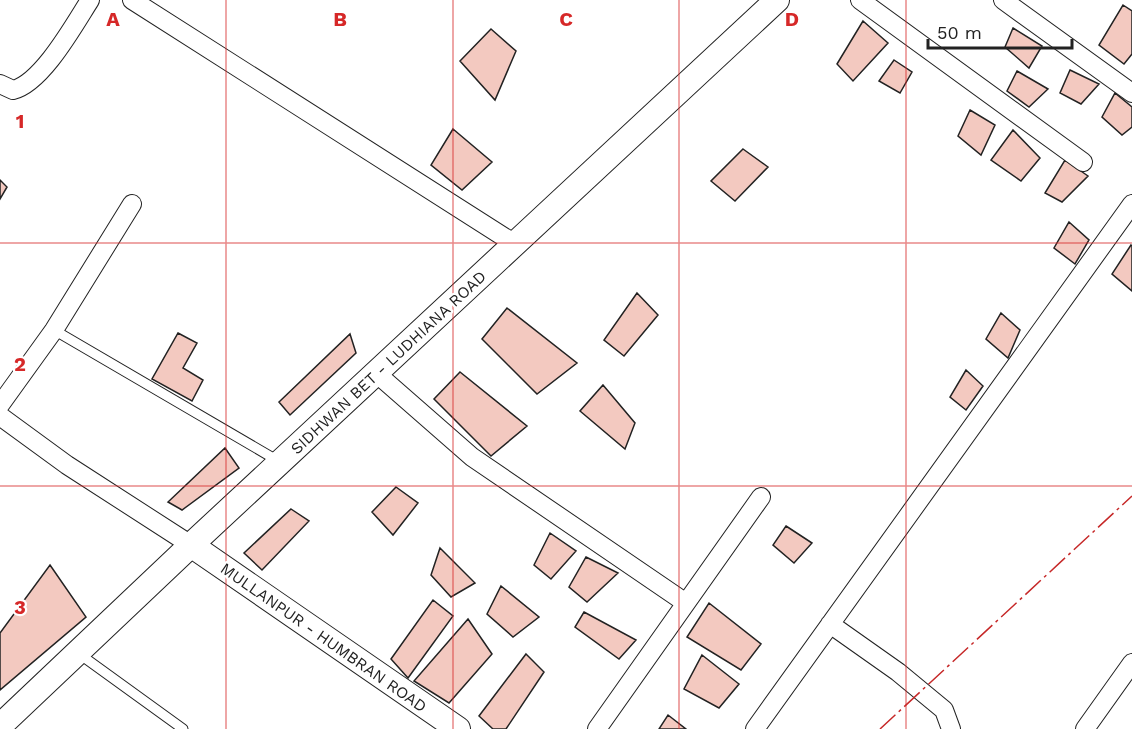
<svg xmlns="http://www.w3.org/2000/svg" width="1132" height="729" viewBox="0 0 1132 729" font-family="'Work Sans',sans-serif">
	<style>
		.building { fill: #f3c9c0; stroke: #222; stroke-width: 1.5 }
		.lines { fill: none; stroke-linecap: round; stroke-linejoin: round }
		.lane-casing { stroke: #222; stroke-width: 11 }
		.street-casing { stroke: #222; stroke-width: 20 }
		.secondary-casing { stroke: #222; stroke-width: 26 }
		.lane { stroke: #fff; stroke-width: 9 }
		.street { stroke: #fff; stroke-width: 18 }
		.secondary { stroke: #fff; stroke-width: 24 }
		.power { stroke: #c62828; stroke-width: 1.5; stroke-dasharray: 21 4.5 3 4.5; stroke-linecap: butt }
		.grid { fill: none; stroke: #d62828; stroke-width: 1.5; stroke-opacity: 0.55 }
		.labels { text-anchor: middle; stroke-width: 4.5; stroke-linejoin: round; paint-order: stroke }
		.street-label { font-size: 16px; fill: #222; stroke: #fff }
		.grid-label { font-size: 20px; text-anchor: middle; font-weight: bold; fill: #d62828; stroke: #fff; stroke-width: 4.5; stroke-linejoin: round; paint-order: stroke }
	</style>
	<rect width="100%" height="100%" fill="#fff"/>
	<!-- building -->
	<path class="building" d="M1123 5 1132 11V54L1124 64 1099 45Z
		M863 21 888 43 853 81 837 64Z
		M1013 28 1042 46 1029 68 1005 47Z
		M491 29 516 51 495 100 460 61Z
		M894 60 912 72 900 93 879 81Z
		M1070 70 1099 84 1081 104 1060 93Z
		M1017 71 1048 89 1029 107 1007 91Z
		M1115 93 1132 107V127L1122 135 1102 117Z
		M970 110 995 125 981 155 958 136Z
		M453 129 492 162 462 190 431 165Z
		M1013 130 1040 158 1021 181 991 160Z
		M743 149 768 167 735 201 711 181Z
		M1065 160 1088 176 1062 202 1045 193Z
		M0 180 7 187 0 199Z
		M1069 222 1089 240 1075 264 1054 248Z
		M1131 245 1132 246V291L1112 274Z
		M637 293 658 315 624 356 604 340Z
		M507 308 577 363 537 394 482 339Z
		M1001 313 1020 330 1008 358 986 339Z
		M178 333 197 343 183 368 203 380 192 401 152 379Z
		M350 334 356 353 290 415 279 402Z
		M966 370 983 386 966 410 950 397Z
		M460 372 527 426 491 456 434 399Z
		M603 385 635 423 625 449 580 411Z
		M225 448 239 468 182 510 168 502Z
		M396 487 418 503 393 535 372 512Z
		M291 509 309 521 262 570 244 553Z
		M786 526 812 543 794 563 773 545Z
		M550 533 576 551 551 579 534 565Z
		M440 548 475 583 451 597 431 575Z
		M586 557 618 573 587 602 569 587Z
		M50 565 86 617 0 690V633Z
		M501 586 539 617 513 637 487 614Z
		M433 600 453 616 408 678 391 659Z
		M709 603 761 644 741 670 687 637Z
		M584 612 636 640 619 659 575 627Z
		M468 619 492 654 449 703 414 681Z
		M526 654 544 672 506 729H493L479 716Z
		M702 655 739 684 719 708 684 689Z
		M668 715 686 729H659Z"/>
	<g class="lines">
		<!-- lane casing -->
		<g class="lane-casing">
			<path id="lane" d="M54 330 280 462
				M78 653 183 729"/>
		</g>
		<!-- street casing -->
		<g class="street-casing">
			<path id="street" d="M132 0 515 244
				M860 0 1083 162
				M1003 0 1132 93
				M0 84 13 90C42 83 74 25 90 0
				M376 373 472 457 686 603
				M0 405 54 330 132 204
				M0 416 67 465 191 545
				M830 624 898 672 944 710 951 729
				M597 729 761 497
				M755 729 1132 204
				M1085 729 1132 663"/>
		</g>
		<!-- secondary casing -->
		<g class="secondary-casing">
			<path id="secondary" d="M191 545 458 729
				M0 726 191 545 777 0"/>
		</g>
		<!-- lane -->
		<use href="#lane" class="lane"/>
		<!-- street -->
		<use href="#street" class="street"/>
		<!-- secondary -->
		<use href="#secondary" class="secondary"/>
		<!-- power -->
		<path class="power" d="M880 729 1132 496"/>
	</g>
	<!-- grid -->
	<path class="grid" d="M226 0V729M453 0V729M679 0V729M906 0V729M0 243H1132M0 486H1132"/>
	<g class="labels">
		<!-- street labels -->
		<g class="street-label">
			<text transform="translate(388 362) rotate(-43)" y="6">SIDHWAN BET - LUDHIANA ROAD</text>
			<text transform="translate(324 637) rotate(35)" y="6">MULLANPUR - HUMBRAN ROAD</text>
		</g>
	</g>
	<g class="grid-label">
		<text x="113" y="26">A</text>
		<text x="340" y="26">B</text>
		<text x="566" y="26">C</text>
		<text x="792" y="26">D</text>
		<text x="20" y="128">1</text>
		<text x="20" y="371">2</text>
		<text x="20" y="614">3</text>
	</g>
	<!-- scale -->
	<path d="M928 39v9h144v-9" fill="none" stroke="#222222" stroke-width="3"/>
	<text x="937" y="39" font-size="18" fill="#222222" stroke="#ffffff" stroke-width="4.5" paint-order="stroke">50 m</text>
</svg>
